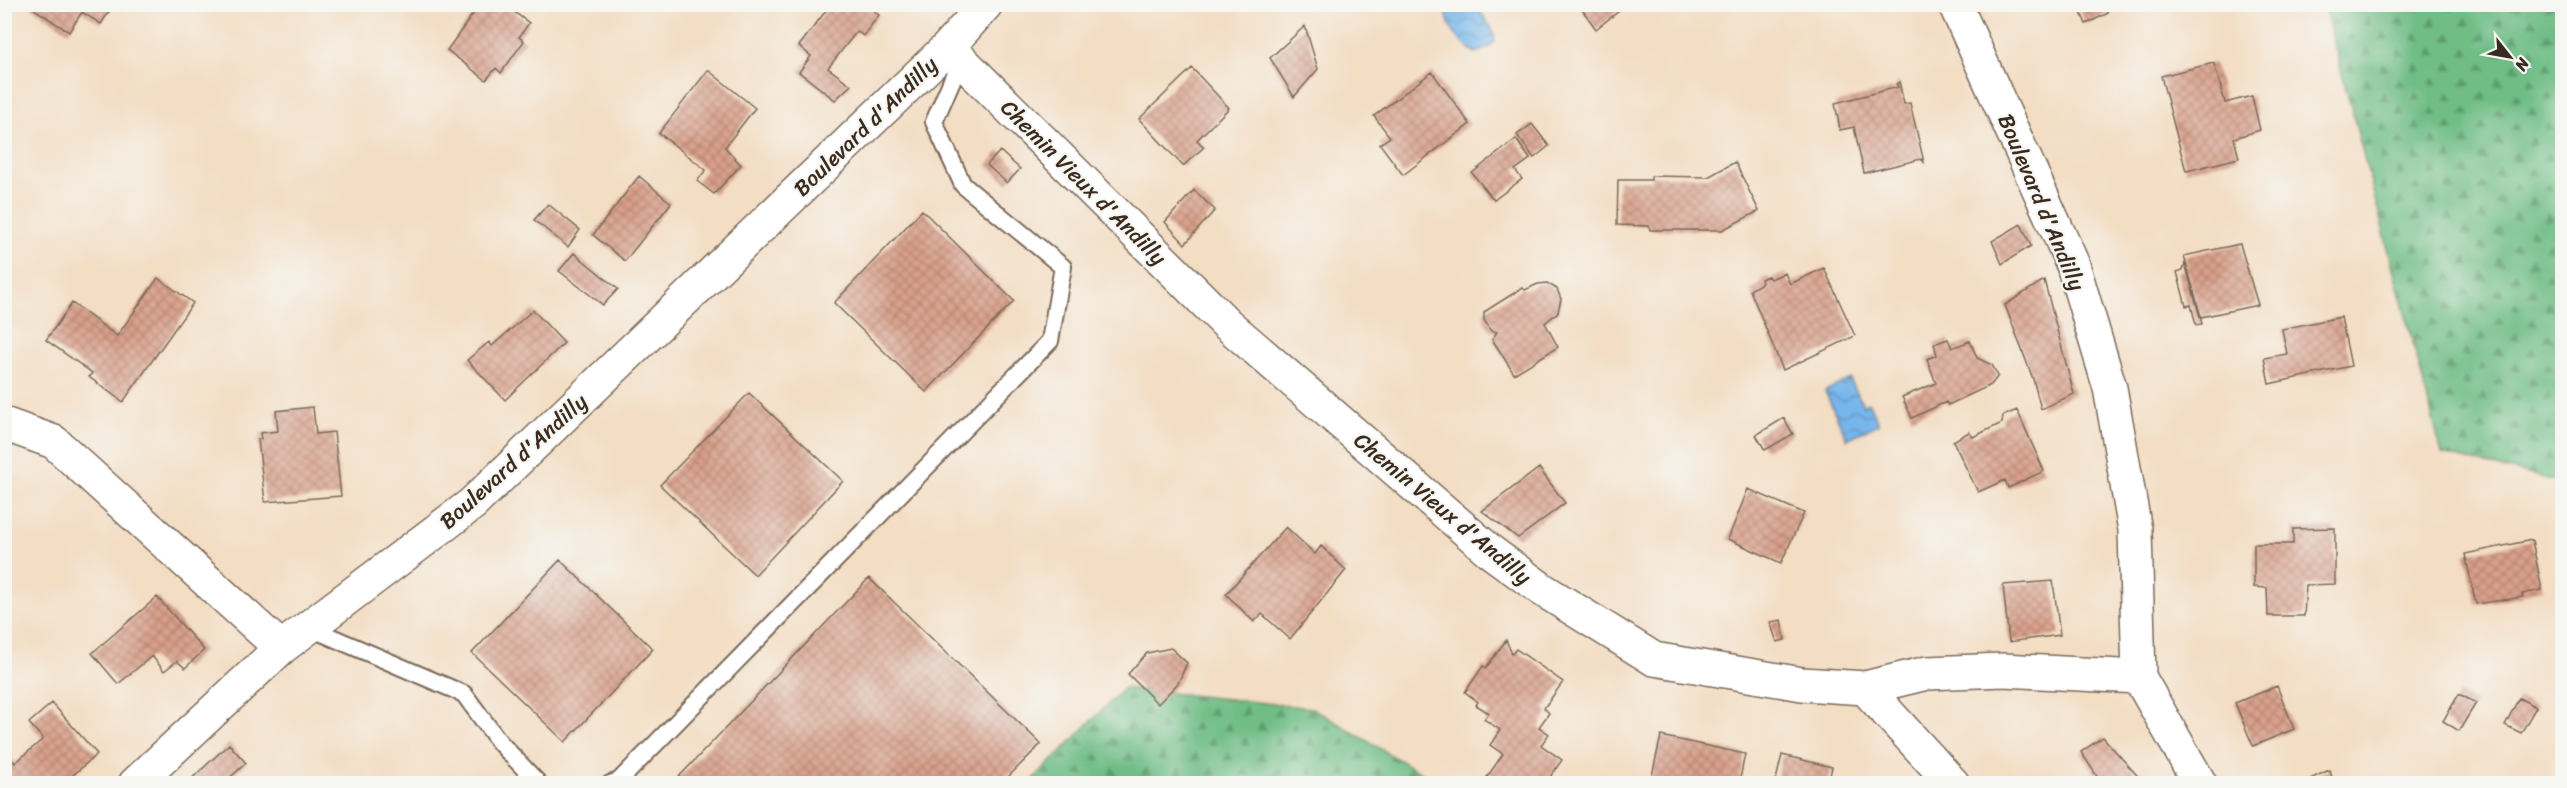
<svg xmlns="http://www.w3.org/2000/svg" width="2567" height="788" viewBox="0 0 2567 788" font-family="Sriracha,sans-serif">
	<style>
		.forest { fill: url(#forest-firs); stroke: #557452; stroke-width: 1.5 }
		.water { fill: url(#water-waves); stroke: #587084; stroke-width: 1.5 }
		.building { fill: url(#building-cross-hatch) }
		.lines { fill: none; stroke-linecap: round; stroke-linejoin: round }
		.service-casing { stroke: #7b6958; stroke-width: 20 }
		.minor-casing { stroke: #7b6958; stroke-width: 36 }
		.service { stroke: #fff; stroke-width: 16 }
		.minor { stroke: #fff; stroke-width: 33 }
		.labels { text-anchor: middle; stroke-width: 4.5; stroke-linejoin: round; paint-order: stroke }
		.street-label { font-size: 22px; fill: #3b2a1e; stroke: #f6f6f2 }
	</style>
	<defs>
		<pattern id="forest-firs" width="22" height="20" patternUnits="userSpaceOnUse" patternTransform="scale(1.5)"><rect width="22" height="20" fill="#6fbd86"/><path d="M5 1l3.5 6h-7zM16 11l3.5 6h-7z" fill="#5c9a6d"/></pattern>
		<pattern id="water-waves" width="16" height="10" patternUnits="userSpaceOnUse" patternTransform="scale(1.5)"><rect width="16" height="10" fill="#76b6ea"/><path d="M0 5q4-4 8 0t8 0" fill="none" stroke="#6294bd"/></pattern>
		<pattern id="building-cross-hatch" width="8" height="8" patternUnits="userSpaceOnUse" patternTransform="scale(1.5)"><rect width="8" height="8" fill="#d9a08b"/><path d="M0 0l8 8M0 8l8-8" fill="none" stroke="#b18371"/></pattern>
	</defs>
	<rect width="100%" height="100%" fill="#f6f6f2"/>
	<filter id="ink" filterUnits="userSpaceOnUse"><feTurbulence type="fractalNoise" baseFrequency=".0167" numOctaves="2"/><feDisplacementMap in="SourceGraphic" scale="12" xChannelSelector="R" yChannelSelector="G"/><feConvolveMatrix kernelMatrix="1 2 1 2 8 2 1 2 1" color-interpolation-filters="sRGB"/></filter>
	<filter id="wash" filterUnits="userSpaceOnUse"><feTurbulence type="fractalNoise" baseFrequency=".008" numOctaves="4" result="noise"/><feDisplacementMap in="SourceGraphic" scale="24" xChannelSelector="R" yChannelSelector="G"/><feGaussianBlur stdDeviation="1.35" result="paint"/><feColorMatrix in="noise" values="0 0 0 0 0 0 0 0 0 0 0 0 0 0 0 0 0 1.4 0 .05"/><feComposite in="paint" operator="in"/></filter>
	<g filter="url(#wash)">
		<rect width="100%" height="100%" fill="#f3ddc3"/>
		<!-- forest -->
		<path class="forest" d="M2324 5H2562V482L2442 454Z
			M1124 688 1312 708 1438 783 1029 784Z"/>
		<!-- water -->
		<path class="water" d="M1450 5 1477 7 1492 29 1495 41 1488 48 1475 53C1461 43 1447 28 1446 10Z
			M1850 379 1863 405 1868 402 1879 424 1847 439 1825 391Z"/>
		<g id="blocks">
			<!-- building -->
			<path class="building" d="M32 4H114L101 24 82 12 69 32 31 7Z
				M480 4H503L529 23 519 37 524 41 501 73 496 68 486 80 447 50Z
				M831 4H866L879 15 863 36 857 31 828 68 851 85 835 100 799 72 811 56 799 46Z
				M1578 4H1628L1596 29Z
				M2077 4H2105L2108 13 2086 24Z
				M1305 26 1318 69 1294 97 1270 58Z
				M2214 63 2225 103 2252 96 2260 130 2234 138 2239 158 2186 171 2161 76Z
				M1192 68 1229 108 1197 140 1204 147 1183 166 1139 119Z
				M708 70 755 108 725 147 741 165 714 194 697 181 706 170 659 133Z
				M1432 72 1470 124 1403 175 1380 144 1390 137 1374 116Z
				M1899 82 1904 104 1910 103 1924 162 1921 159 1864 173 1854 127 1840 130 1835 103 1898 87 1896 84Z
				M1532 124 1549 146 1534 158 1517 135Z
				M1516 139 1530 159 1515 170 1522 179 1494 200 1472 173Z
				M1000 151 1020 169 1007 183 987 165Z
				M1735 162 1759 211 1722 230H1650L1649 226 1617 225 1618 180H1651V176L1708 177Z
				M639 176 671 203 625 261 593 235Z
				M1194 190 1215 210 1185 244 1165 222Z
				M548 204 580 230 568 247 534 220Z
				M922 210 1014 301 926 392 834 303Z
				M2021 224 2031 246 2002 264 1992 241Z
				M2240 244 2258 305 2201 317 2184 256Z
				M574 253 618 289 603 305 559 271Z
				M2185 263 2202 324 2196 325 2191 305 2186 306 2177 272 2183 270Z
				M1824 268 1855 336 1783 370 1750 290 1762 283 1761 279 1768 276 1770 279 1785 273 1790 284Z
				M158 278 193 303 123 402 89 377 92 373 46 340 72 303 117 336Z
				M2044 280 2074 394 2041 409 2033 379 2005 305Z
				M1547 283 1557 289 1561 299 1558 312 1545 323 1558 347 1514 374 1492 339 1497 332 1491 331 1484 320V312L1522 288 1525 290 1538 284Z
				M533 310 564 343 505 400 467 360 489 342 492 346Z
				M2341 317 2351 366 2269 384 2264 358 2287 354 2282 329Z
				M1948 339 1952 348 1970 341 1977 358 1992 365 1998 376 1991 385 1948 405 1946 402 1912 418 1902 397 1936 383 1927 359 1937 355 1934 344Z
				M749 393 843 481 755 575 660 485Z
				M313 407 316 434 334 432 341 496 265 502 258 439H261L260 433 278 431 276 411Z
				M2017 410 2044 471 2008 488 2005 480 1978 492 1953 441 1969 432 1973 437 2002 423 2003 416Z
				M1784 418 1793 434 1765 450 1756 435Z
				M1539 468 1565 503 1518 538 1482 511Z
				M1748 489 1804 513 1781 563 1728 539Z
				M1286 527 1315 554 1321 546 1346 570 1290 639 1262 614 1254 622 1226 594Z
				M2335 528V584L2306 585 2304 616H2268L2267 588 2254 587V544H2293V529Z
				M2532 540 2542 590 2522 594 2523 597 2476 604 2465 554Z
				M560 560 653 649 565 742 472 653Z
				M869 578 1041 744 1001 784H672Z
				M2053 581 2060 635 2009 642 2003 585Z
				M157 597 204 650 185 668 177 661 164 671 152 656 118 684 92 653Z
				M1781 620 1785 640 1777 642 1770 622Z
				M1506 640 1512 654 1516 649 1563 682 1544 708 1549 713 1539 727 1549 734 1541 745 1562 760 1545 784H1496L1487 777 1503 754 1490 745 1500 730 1484 719 1489 713 1476 705 1478 702 1465 692 1483 666 1486 668Z
				M1171 648 1187 663 1178 683 1158 704 1128 674 1147 653Z
				M2277 686 2294 729 2253 746 2235 703Z
				M2459 694 2476 703 2459 731 2443 721Z
				M2519 698 2536 707 2521 733 2505 725Z
				M52 703 97 754 63 784H4V751L15 763 43 739 29 723Z
				M1661 736 1745 754 1739 784H1650Z
				M2103 737 2125 762 2145 784H2102L2081 752Z
				M229 744 246 763 223 784H186Z
				M1782 755 1832 767 1828 784H1775Z
				M2329 770 2335 784H2306V781Z"/>
		</g>
	</g>
	<g filter="url(#ink)">
		<use href="#blocks" fill-opacity="0" stroke="#7b6958" stroke-width="1.5"/>
		<g class="lines">
			<!-- service casing -->
			<g class="service-casing">
				<path id="service" d="M308 627 464 694 500 743 539 784
					M610 784 619 781 1050 341 1063 267 963 185 934 122 961 59"/>
			</g>
			<!-- minor casing -->
			<g class="minor-casing">
				<path id="minor" d="M1955 4 2073 265 2110 388 2135 530 2139 677 2200 784
					M948 47 1227 324 1491 552 1543 590 1654 659 1802 684 1865 688 1927 673 2003 670 2139 677
					M4 424 54 442 281 648
					M1865 688 1953 784
					M135 784 281 648 472 504 948 47 986 4"/>
			</g>
			<!-- service -->
			<use href="#service" class="service"/>
			<!-- minor -->
			<use href="#minor" class="minor"/>
		</g>
	</g>
	<g class="labels">
		<!-- street labels -->
		<g class="street-label">
			<text transform="translate(865 126) rotate(-44)" y="8">Boulevard d'Andilly</text>
			<text transform="translate(1084 182) rotate(45)" y="8">Chemin Vieux d'Andilly</text>
			<text transform="translate(2042 202) rotate(67)" y="8">Boulevard d'Andilly</text>
			<text transform="translate(513 461) rotate(-42)" y="8">Boulevard d'Andilly</text>
			<text transform="translate(1443 508) rotate(40)" y="8">Chemin Vieux d'Andilly</text>
		</g>
	</g>
	<!-- margin -->
	<rect width="2567" height="788" fill="none" stroke="#f6f6f2" stroke-width="24"/>
	<!-- north arrow -->
	<g transform="translate(2510 57) rotate(121)" stroke="#f6f6f2" stroke-width="4.5" paint-order="stroke">
	<path d="M0-4.5L10 22L0 15L-10 22Z" fill="#3b2a1e"/>
	<text y="-9" font-size="16" font-weight="bold" text-anchor="middle" fill="#3b2a1e">N</text>
	</g>
</svg>
